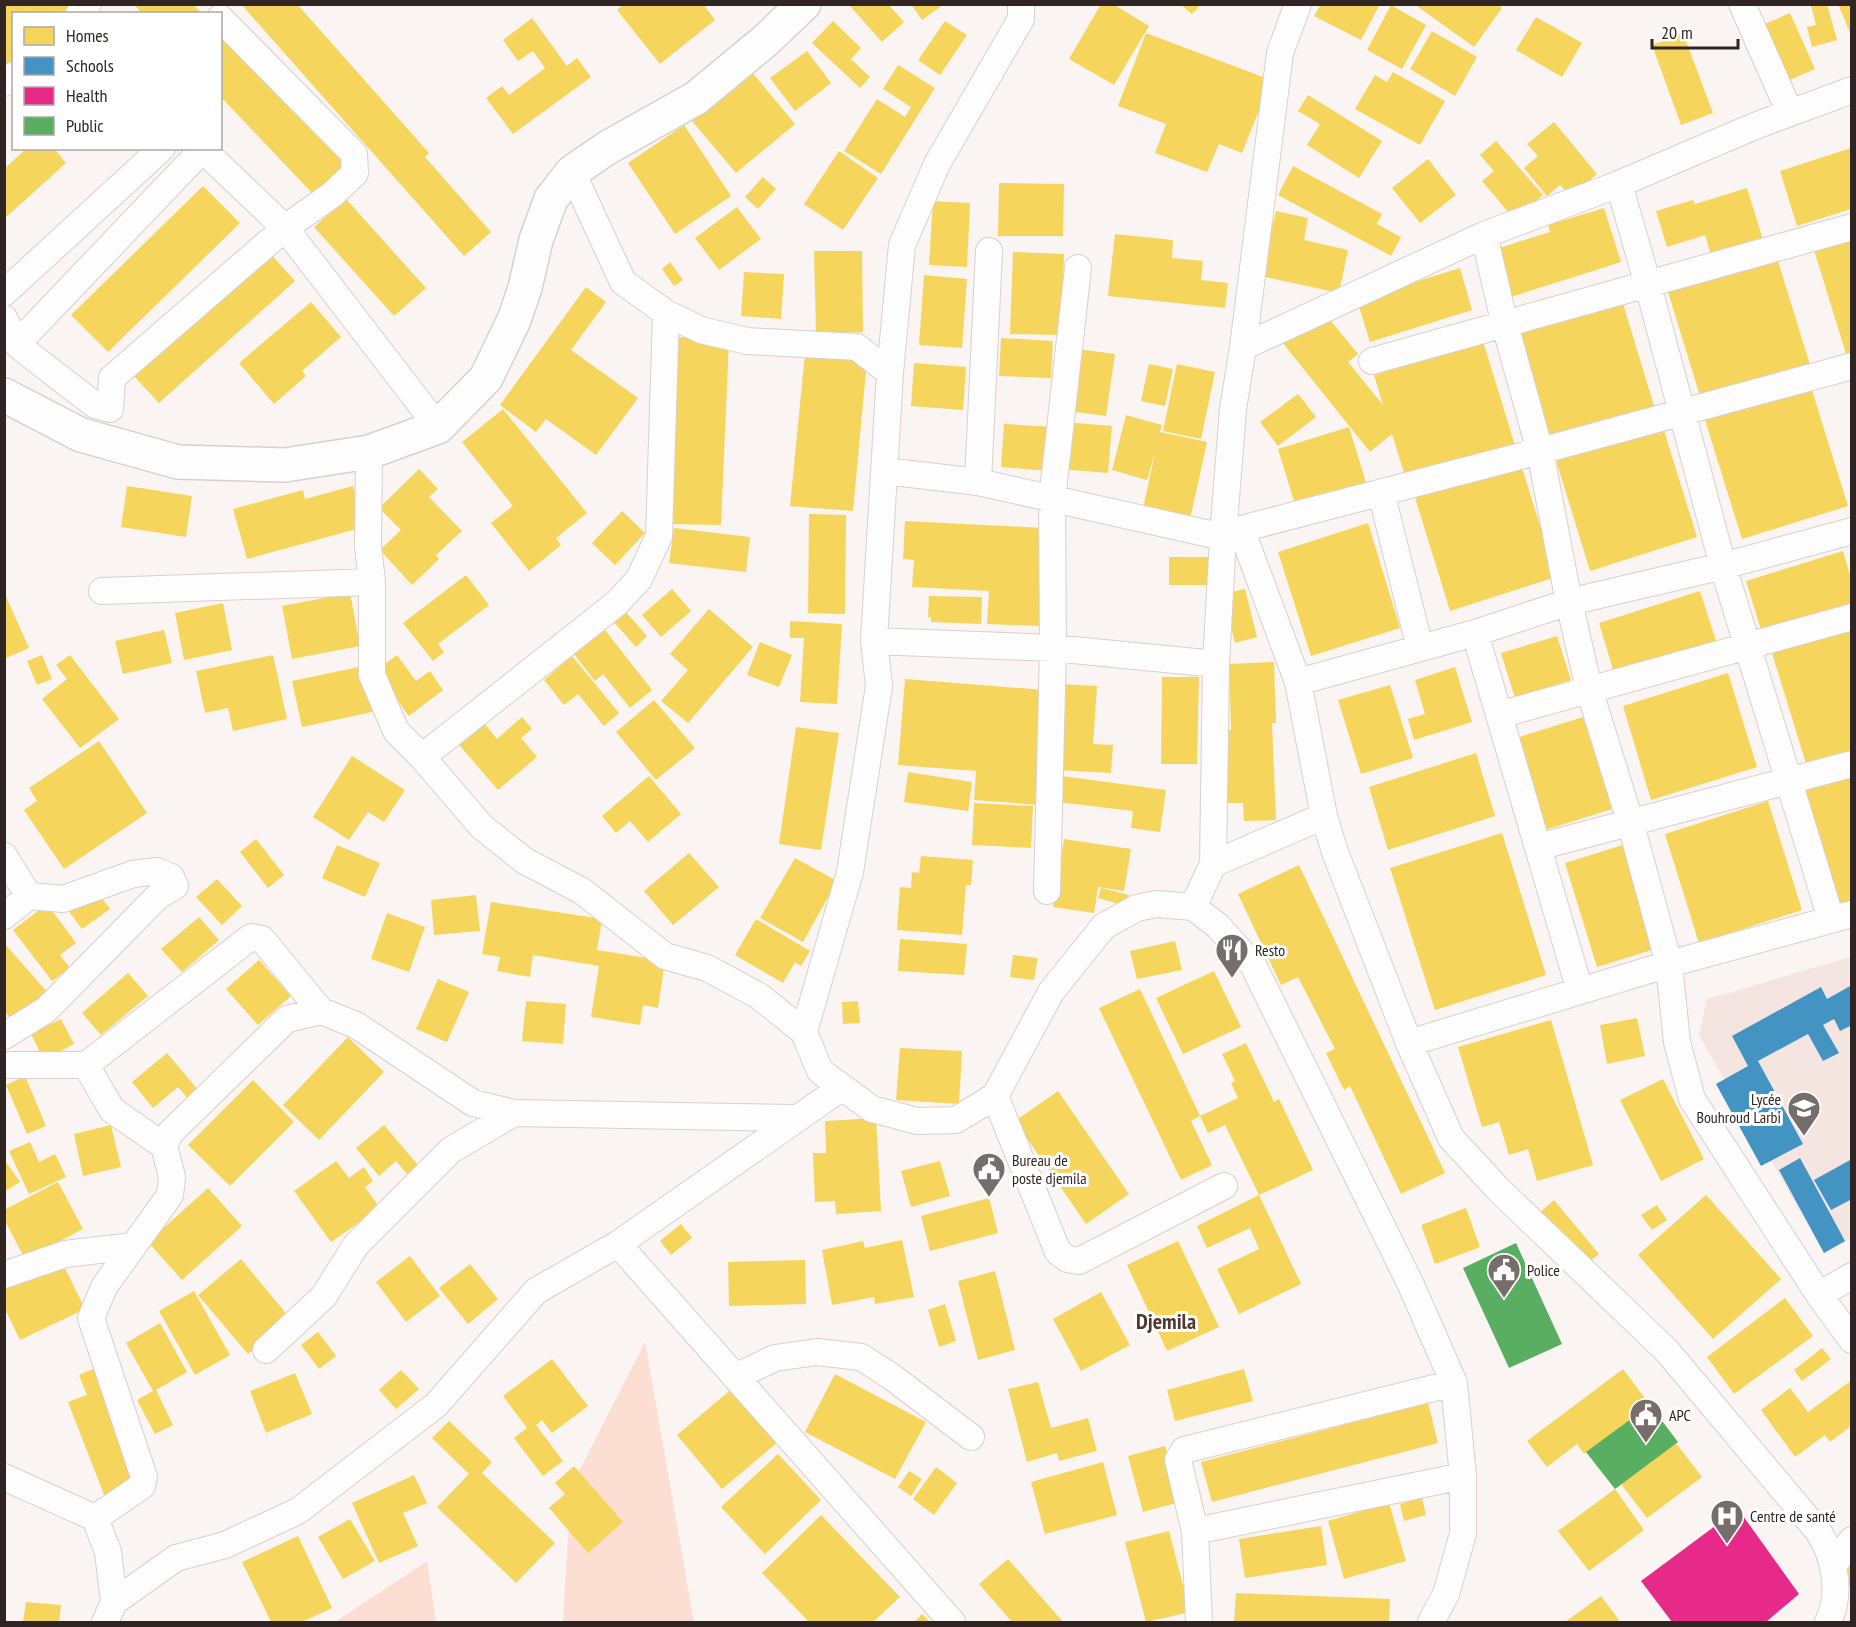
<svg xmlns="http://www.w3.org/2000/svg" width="1856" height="1627" viewBox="0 0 1856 1627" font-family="'PT Sans Narrow',sans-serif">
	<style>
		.built { fill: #f4e5e0 }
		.green { fill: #fcded3 }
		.homes { fill: #f6d55c }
		.schools { fill: #4393c3 }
		.health { fill: #e7298a }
		.public { fill: #5aae61 }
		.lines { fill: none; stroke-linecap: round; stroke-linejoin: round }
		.minor-casing { stroke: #d8d0cd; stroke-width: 28 }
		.secondary-casing { stroke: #d8d0cd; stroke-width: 36 }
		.minor { stroke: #fefdfd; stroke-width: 26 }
		.secondary { stroke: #fefdfd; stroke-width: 33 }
		.labels { text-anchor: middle; stroke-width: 6; stroke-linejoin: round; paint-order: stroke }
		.poi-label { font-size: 16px; fill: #302522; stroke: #fff; text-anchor: start }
		.district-label { font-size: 22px; font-weight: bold; fill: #4e3830; stroke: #fff }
	</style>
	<rect width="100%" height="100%" fill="#faf4f2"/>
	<!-- built -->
	<path class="built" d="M1851 957V1239L1824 1253 1699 1035 1707 999Z"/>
	<!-- green -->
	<path class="green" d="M645 1342 694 1622H563L571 1487Z
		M427 1561 436 1622H335Z"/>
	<!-- homes -->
	<path class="homes" d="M4 4H77L67 14H14V60L4 68Z
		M134 4H193L202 14H142Z
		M241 4H297L429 153 425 157 491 232 464 256Z
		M624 4H703L715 20 660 64 617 10Z
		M852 4H888L904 22 882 42 850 6Z
		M911 4H944L922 20Z
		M1101 4H1113L1149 26 1114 85 1069 59Z
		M1180 4H1201L1192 14Z
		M1321 4H1380L1361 40 1314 16Z
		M1414 4H1498L1502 8 1474 47Z
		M1817 4H1827L1837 40 1812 47 1807 27 1816 25 1811 6Z
		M1838 4H1851V35Z
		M1391 5 1426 25 1402 69 1367 50Z
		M1790 13 1815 69 1783 83 1758 27Z
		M1536 17 1582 43 1562 77 1516 50Z
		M532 18 567 66 577 58 591 77 513 134 486 98 502 86 509 95 545 68 533 51 518 61 503 40Z
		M833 21 861 48 851 59 870 77 860 88 812 43Z
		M945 21 967 35 940 75 918 60Z
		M1432 31 1477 57 1455 96 1410 69Z
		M220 33 345 164 313 194 220 96Z
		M1146 33 1271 80 1242 153 1219 144 1207 172 1155 153 1166 124 1118 106Z
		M1683 33 1713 113 1681 125 1652 45Z
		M807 51 831 83 795 111 770 78Z
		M898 65 935 88 881 174 844 151 877 99 905 117 911 107 883 89Z
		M751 71 795 124 736 173 692 121Z
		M1393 72 1445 101 1420 145 1355 109 1375 75 1387 82Z
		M1308 95 1382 141 1359 178 1307 145 1320 124 1298 111Z
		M1554 122 1597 174 1571 197 1560 185 1547 196 1524 168 1538 156 1527 144Z
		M684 125 731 196 675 234 628 163Z
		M1496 141 1543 195 1514 219 1482 181 1494 171 1480 155Z
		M27 148H54L66 163 4 219V169Z
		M1851 148V209L1797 226 1780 171Z
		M839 151 878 178 843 230 804 204Z
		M1428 159 1456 195 1420 223 1392 188Z
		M1293 166 1382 214 1377 224 1401 237 1391 256 1278 195Z
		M763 177 776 189 758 209 745 197Z
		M999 183 1064 184 1063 236H998Z
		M203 186 240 223 108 352 71 315Z
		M1747 188 1763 240 1711 256 1705 235 1667 247 1656 211 1693 200 1695 204Z
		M346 199 426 288 394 316 314 227Z
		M933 201 970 203 967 267 929 265Z
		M737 207 761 239 719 270 695 238Z
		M1604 208 1621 262 1511 297 1496 249 1550 232 1548 225Z
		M1276 211 1308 218 1304 240 1348 250 1339 293 1261 276Z
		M1115 234 1173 240 1172 258 1203 261 1201 280 1228 283 1225 308 1108 296Z
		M1851 238V355L1847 357 1814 250Z
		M814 251H862L863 332 816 334Z
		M269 252 295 281 159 403 132 374Z
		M1013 252 1064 254 1062 335 1010 334Z
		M1777 258 1810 365 1701 399 1668 292Z
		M670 262 683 280 674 286 662 269Z
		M1460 268 1472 310 1370 342 1357 300Z
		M744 272 784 274 781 319 741 316Z
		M924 275 967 279 962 348 919 345Z
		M586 287 606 302 571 350 638 398 596 455 546 419 536 432 500 405Z
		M1622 300 1654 406 1551 439 1518 332Z
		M311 302 341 337 302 371 306 376 274 404 239 363Z
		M1322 310 1358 354 1348 362 1383 405 1374 375 1483 341 1516 449 1407 483 1392 434 1370 452 1282 342Z
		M678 337 729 339 721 525 670 524Z
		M1001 338 1053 341 1051 378 999 376Z
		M1077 349 1115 354 1106 416 1068 411Z
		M805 354 867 360 853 511 790 506Z
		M914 363 966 367 963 410 911 406Z
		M1149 364 1173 369 1165 406 1141 401Z
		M1177 364 1215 372 1201 439 1163 431Z
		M1811 387 1848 506 1742 539 1705 420Z
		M1298 394 1316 417 1278 446 1260 422Z
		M503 409 587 513 556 538 561 545 529 571 491 523 513 506 462 442Z
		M1126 415 1162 425 1160 432 1207 442 1189 524 1142 514 1155 452 1147 480 1112 470Z
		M1064 422 1112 426 1108 473 1060 469Z
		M1004 424 1053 427 1050 471 1001 467Z
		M1662 424 1697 537 1590 571 1555 457Z
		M1349 427 1368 489 1297 511 1278 449Z
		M1519 458 1556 577 1450 611 1413 491Z
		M419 469 438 489 429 497 462 531 436 555 439 559 412 585 380 550 401 530 379 508Z
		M127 486 192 496 186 537 121 527Z
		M353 486 364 527 247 559 233 509 303 490 305 499Z
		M622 511 645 533 615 565 592 543Z
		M809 514 846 515 845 614 808 613Z
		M905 521 1044 528 1039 626 987 624 989 591 912 587 914 560 903 559Z
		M1368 523 1400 628 1311 656 1278 552Z
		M674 528 750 537 746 572 669 563Z
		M1843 551 1851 578V605L1762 633 1746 581Z
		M1169 557H1208V585H1169Z
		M466 575 489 605 438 644 444 652 433 661 403 623Z
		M672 589 691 611 661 637 642 615Z
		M1245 589 1257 637 1235 643 1223 594Z
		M1700 591 1716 641 1614 673 1599 623Z
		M4 592 29 648 4 659Z
		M350 593 360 646 292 659 282 606Z
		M929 596 982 597 981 624 931 622V617H928Z
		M223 603 232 650 184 660 175 613Z
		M709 609 753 647 688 723 661 701 688 670 670 654Z
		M624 610 647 636 636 647 612 620Z
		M790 621 842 624 837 704 800 702 804 638H790Z
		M601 625 652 690 630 708 603 674 595 681 570 649Z
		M1851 628V753L1807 767 1772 653Z
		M164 630 172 663 123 674 115 641Z
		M1557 636 1571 680 1515 698 1501 653Z
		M760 642 792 655 779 687 747 675Z
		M42 655 52 679 37 685 27 661Z
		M70 655 119 719 80 748 42 699 67 679 56 665Z
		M273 655 287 719 233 731 228 708 205 713 196 671Z
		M397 655 416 681 430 671 443 690 409 716 375 671Z
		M572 656 619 713 604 726 578 694 564 705 544 680Z
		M1274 662 1276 723H1272L1276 820 1244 821 1243 803H1227L1224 730H1231L1229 664Z
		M363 666 372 712 302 727 292 681Z
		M1455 667 1472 722 1414 740 1408 719 1425 714 1415 680Z
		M1728 673 1757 767 1651 800 1623 706Z
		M1162 677H1199L1197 764H1161Z
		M905 679 1045 690 1040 805 974 800 976 771 898 765Z
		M1059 684 1097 686 1093 744 1113 745 1111 773 1054 770Z
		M1390 685 1413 758 1361 774 1338 700Z
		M654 700 695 748 656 780 616 732Z
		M522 717 532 729 521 738 537 757 498 790 455 740 480 718 497 739Z
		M1583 717 1612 809 1542 831 1513 739Z
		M796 727 839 733 821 850 779 844Z
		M99 741 147 813 64 869 24 810 37 801 29 788Z
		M1476 753 1495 816 1388 850 1369 787Z
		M352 756 405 790 384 822 368 812 349 840 313 817Z
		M908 772 972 782 968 811 904 802Z
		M1851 775V901L1839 905 1804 790Z
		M649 776 681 814 648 842 630 821 616 833 602 816Z
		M1062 776 1166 790 1160 832 1131 828 1133 811 1058 802Z
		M1768 801 1802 910 1699 943 1665 834Z
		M974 803 1033 806 1031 848 972 845Z
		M1502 833 1546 975 1435 1010 1390 868Z
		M256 839 284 875 268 888 240 852Z
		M1064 839 1131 849 1124 891 1098 887 1094 913 1053 907Z
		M1626 844 1658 948 1597 967 1565 863Z
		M337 845 380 863 365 897 322 878Z
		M689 853 719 887 673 925 644 891Z
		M921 856 973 860 971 885H966L962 935 897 930 900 887 911 888 912 872 919 873Z
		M795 858 837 881 803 942 760 918Z
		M1299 865 1445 1173 1401 1194 1350 1086 1344 1090 1326 1053 1335 1049 1298 977 1281 985 1238 894Z
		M217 879 242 906 222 925 196 897Z
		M1101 888 1129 895 1126 906 1098 898Z
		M95 889 110 909 82 929 68 910Z
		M476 895 480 931 434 935 431 900Z
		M491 902 602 919 597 950 665 961 658 1008 643 1005 640 1025 591 1017 599 966 533 955 530 977 497 971 500 957 482 954Z
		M47 904 76 943 60 955 70 968 52 981 13 930Z
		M387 913 425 927 409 972 371 959Z
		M199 917 219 940 182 972 161 949Z
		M756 919 810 951 801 966 795 962 783 983 735 955Z
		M900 939 967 944 964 975 898 971Z
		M1175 941 1182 970 1137 979 1130 951Z
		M4 943 49 994 16 1024 4 1011Z
		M1013 955 1038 958 1034 980 1010 977Z
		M259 960 291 996 258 1025 226 989Z
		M1214 971 1241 1027 1183 1054 1156 998Z
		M128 973 148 996 101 1035 82 1013Z
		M438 979 469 992 447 1042 416 1029Z
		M1140 989 1200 1116 1238 1098 1231 1083 1235 1081 1222 1054 1246 1043 1274 1102 1279 1099 1313 1170 1259 1195 1225 1125 1208 1133 1200 1116 1191 1121 1212 1165 1181 1180 1099 1008Z
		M526 1001 566 1004 563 1044 522 1041Z
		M858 1001 860 1023 843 1024 842 1002Z
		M1637 1018 1645 1056 1607 1064 1600 1025Z
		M61 1019 74 1044 44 1060 31 1034Z
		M1551 1020 1593 1165 1537 1181 1528 1149 1509 1155 1499 1122 1482 1127 1458 1047Z
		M348 1037 384 1072 319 1140 283 1105Z
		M900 1048 962 1051 959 1104 896 1100Z
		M167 1053 198 1090 188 1099 178 1087 153 1108 132 1082Z
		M25 1076 46 1126 27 1134 6 1085Z
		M1663 1079 1704 1159 1661 1181 1620 1100Z
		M253 1080 294 1122 230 1186 188 1145Z
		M1058 1091 1129 1194 1086 1224 1015 1121Z
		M876 1118 881 1211 836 1214 835 1201 815 1202 813 1153H826L825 1121Z
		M111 1125 121 1167 83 1176 74 1134Z
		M384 1125 418 1165 407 1174 396 1161 379 1176 356 1148Z
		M30 1142 39 1162 55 1154 66 1177 29 1194 9 1151Z
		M4 1159 20 1182 4 1192Z
		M336 1161 349 1178 364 1167 373 1181 365 1187 380 1208 331 1242 294 1191Z
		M940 1161 950 1196 911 1207 901 1171Z
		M58 1182 83 1229 25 1259 4 1219V1210Z
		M208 1188 242 1226 182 1280 148 1242Z
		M1259 1195 1301 1284 1239 1314 1217 1269 1259 1249 1250 1228 1207 1248 1197 1226Z
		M1706 1195 1781 1279 1713 1339 1638 1255Z
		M989 1198 998 1233 930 1251 921 1216Z
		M1554 1200 1599 1254 1582 1268 1538 1214Z
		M1657 1205 1667 1220 1652 1230 1641 1215Z
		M1466 1208 1480 1247 1435 1264 1421 1225Z
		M681 1224 692 1238 671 1255 660 1241Z
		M902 1240 914 1297 875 1304 874 1297 832 1305 822 1250 863 1241 865 1248Z
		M1178 1241 1219 1327 1167 1351 1127 1265Z
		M410 1256 440 1296 406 1322 376 1282Z
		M241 1259 290 1318 248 1354 198 1295Z
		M61 1260 85 1309 20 1340 4 1307V1287Z
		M805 1260 806 1304 729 1306 728 1262Z
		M470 1264 498 1299 468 1324 439 1288Z
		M995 1271 1015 1350 978 1360 958 1281Z
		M194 1291 230 1355 195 1375 159 1311Z
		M1101 1292 1130 1345 1081 1371 1053 1319Z
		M1785 1298 1813 1336 1734 1394 1707 1357Z
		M945 1304 956 1341 939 1347 928 1310Z
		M160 1323 187 1372 156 1390 173 1425 155 1434 137 1400 153 1391 126 1343Z
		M318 1332 336 1356 319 1369 301 1345Z
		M1822 1348 1831 1359 1802 1381 1794 1370Z
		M552 1359 588 1406 552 1433 542 1420 536 1425 563 1461 543 1476 514 1438 527 1428 503 1396Z
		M98 1367 147 1496 110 1510 68 1402 87 1395 79 1375Z
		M1244 1369 1253 1401 1175 1421 1167 1390Z
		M1623 1369 1650 1405 1584 1454 1577 1444 1547 1467 1527 1441Z
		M401 1370 419 1389 396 1409 379 1390Z
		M295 1373 312 1414 266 1433 250 1391Z
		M835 1374 926 1422 895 1479 805 1432Z
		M1038 1382 1051 1428 1088 1418 1097 1451 1059 1461 1057 1453 1027 1462 1008 1389Z
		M1849 1382 1851 1386V1426L1830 1442 1825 1435 1795 1457 1761 1410 1790 1388 1808 1412Z
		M734 1387 779 1441 722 1489 677 1435Z
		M1428 1403 1438 1443 1212 1502 1201 1462Z
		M449 1421 492 1462 482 1473 555 1543 516 1583 437 1507 469 1474 432 1438Z
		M1676 1443 1702 1477 1647 1518 1621 1484Z
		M1165 1446 1180 1502 1143 1512 1128 1456Z
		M778 1454 821 1500 765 1554 721 1507Z
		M1103 1462 1117 1515 1045 1534 1031 1482Z
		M574 1466 623 1522 588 1553 549 1508 565 1494 555 1483Z
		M936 1467 957 1483 934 1515 913 1499Z
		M909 1471 922 1479 911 1496 898 1487Z
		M414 1475 427 1503 403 1513 418 1546 379 1563 352 1503Z
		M1615 1489 1644 1530 1589 1571 1558 1531Z
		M1422 1498 1426 1515 1404 1521 1400 1504Z
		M1389 1503 1406 1561 1344 1579 1328 1521Z
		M821 1515 900 1597 873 1622H809L762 1573Z
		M350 1519 375 1561 343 1579 318 1537Z
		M1321 1526 1327 1565 1245 1578 1239 1539Z
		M1169 1531 1190 1612 1146 1622 1125 1542Z
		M298 1536 332 1608 302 1622H271L242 1562Z
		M1008 1559 1063 1622H1012L979 1584Z
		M1851 1562V1589L1841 1575Z
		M1236 1593 1390 1599 1389 1622H1234Z
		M1601 1596 1619 1620 1616 1622H1565Z
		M26 1602 61 1605 59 1622H23Z
		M922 1614 930 1622H914Z"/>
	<!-- schools -->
	<path class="schools" d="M1852 985V1025L1840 1031 1834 1019 1823 1025 1839 1053 1823 1061 1808 1034 1758 1061 1803 1144 1761 1166 1716 1084 1748 1066 1732 1036 1821 987 1827 999Z
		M1800 1158 1845 1241 1824 1253 1779 1170Z
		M1852 1159V1199L1831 1210 1814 1180Z"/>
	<!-- health -->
	<path class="health" d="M1738 1509 1799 1594 1766 1622H1672L1641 1581Z"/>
	<!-- public -->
	<path class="public" d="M1516 1243 1562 1344 1509 1368 1463 1268Z
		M1650 1405 1678 1442 1615 1489 1586 1452Z"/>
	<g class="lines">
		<!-- minor casing -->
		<g class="minor-casing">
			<path id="minor" d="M1021 4V19L937 164 902 245 890 373 874 641 879 686 850 872 804 1032 820 1071 872 1109 917 1121 956 1120 995 1096 1051 992 1104 926 1137 908 1156 904 1193 907 1218 926 1253 965 1411 1285 1454 1383 1463 1476V1534L1446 1594 1431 1622
				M1742 4 1790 113
				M79 14 88 4
				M4 83 14 75
				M201 148 285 228 438 427
				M572 172 623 282 666 313 701 330 747 341 857 347 890 373
				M1619 184 1648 285 1723 566 1831 919
				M1484 235 1505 325 1540 451 1569 602 1589 689 1630 821 1669 964 1677 1042 1692 1099 1819 1295 1852 1340
				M4 293 162 148
				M4 318 17 344 30 355 95 405 110 409 112 378 285 228 333 194 355 173 354 154 220 18
				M17 344 202 150
				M1243 347 1484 235 1619 184 1755 126 1852 90
				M1372 361 1852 227
				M369 452 368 546 372 582V675L396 731 422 757 482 827 525 861 582 891 665 956 707 968 759 996 804 1032
				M885 471 978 482 1223 537 1241 529 1540 451 1852 366
				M978 482 989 251
				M1381 492 1420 648
				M1241 529 1298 682 1324 816 1335 852 1409 1043 1451 1138 1499 1190 1667 1351 1818 1531C1835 1557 1842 1594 1828 1622
				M102 591 372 582
				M1475 633 1580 991
				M874 641 1053 648 1216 664
				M1298 682 1475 633 1569 602 1723 566 1852 531
				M1499 715 1852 617
				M422 757 617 603 639 579 659 536 666 313
				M1538 847 1852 764
				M4 856 29 896
				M1213 864 1216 664 1223 537 1233 409 1243 347 1280 53 1298 4
				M1047 891 1053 648 1052 500 1078 268
				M1193 907 1213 864 1324 816
				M4 916 29 896 63 899 133 874 157 871 171 877 175 886 158 896 46 1010 4 1036
				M1409 1043 1669 964 1852 914
				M4 1065H86L112 1110 164 1146
				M86 1065 251 937 262 939 321 1011
				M995 1096 1058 1252 1067 1259 1079 1261 1224 1186
				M618 1244 952 1622
				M4 1275 65 1254 133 1246
				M1819 1295 1852 1276
				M266 1350 324 1296 356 1245 451 1150 514 1113
				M735 1377 775 1358 817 1352 861 1357 892 1377 971 1437
				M4 1477 95 1518
				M1195 1531 1463 1476
				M1833 1566 1852 1540
				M114 1602 108 1552 95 1518 142 1486 144 1477 91 1318 104 1287 170 1195 172 1177 164 1146 170 1133 287 1019 321 1011 356 1025 473 1103 514 1113 796 1118
				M105 1622 114 1602 176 1558 225 1545 298 1511 436 1405 536 1291 618 1244 841 1088
				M1199 1622 1195 1531 1178 1460 1184 1450 1454 1383"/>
		</g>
		<!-- secondary casing -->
		<g class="secondary-casing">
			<path id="secondary" d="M4 395 81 435 178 462 285 465 369 452 438 427 486 378 514 320 525 288 536 240 551 199 572 172 607 148 696 98 765 41 804 4"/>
		</g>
		<!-- minor -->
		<use href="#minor" class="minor"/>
		<!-- secondary -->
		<use href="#secondary" class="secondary"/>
	</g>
	<!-- icons -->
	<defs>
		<g id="restaurant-pin" transform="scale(1.725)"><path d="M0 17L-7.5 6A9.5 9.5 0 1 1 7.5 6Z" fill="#776d6b" stroke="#fff"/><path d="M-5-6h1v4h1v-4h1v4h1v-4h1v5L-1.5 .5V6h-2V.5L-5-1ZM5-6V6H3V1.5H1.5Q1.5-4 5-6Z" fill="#fff"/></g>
		<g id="school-pin" transform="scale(1.725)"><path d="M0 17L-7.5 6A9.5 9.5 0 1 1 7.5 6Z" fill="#776d6b" stroke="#fff"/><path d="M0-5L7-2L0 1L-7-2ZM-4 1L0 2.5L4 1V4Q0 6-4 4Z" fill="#fff"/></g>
		<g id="civic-pin" transform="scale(1.725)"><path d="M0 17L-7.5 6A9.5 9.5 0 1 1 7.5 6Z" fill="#776d6b" stroke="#fff"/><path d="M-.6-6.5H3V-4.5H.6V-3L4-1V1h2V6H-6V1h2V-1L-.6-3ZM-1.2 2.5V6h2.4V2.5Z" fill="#fff"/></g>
		<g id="hospital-pin" transform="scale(1.725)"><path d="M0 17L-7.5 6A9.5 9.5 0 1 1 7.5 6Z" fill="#776d6b" stroke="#fff"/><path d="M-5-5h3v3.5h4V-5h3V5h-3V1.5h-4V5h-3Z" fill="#fff"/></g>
	</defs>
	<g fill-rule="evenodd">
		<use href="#restaurant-pin" x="1232" y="950"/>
		<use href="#school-pin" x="1804" y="1108"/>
		<use href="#civic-pin" x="989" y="1169"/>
		<use href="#civic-pin" x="1504" y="1270"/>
		<use href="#civic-pin" x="1646" y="1415"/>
		<use href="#hospital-pin" x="1727" y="1516"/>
	</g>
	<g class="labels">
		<!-- poi labels -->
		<g class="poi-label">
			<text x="1255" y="956">Resto</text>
			<text x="1781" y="1105" text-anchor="end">Lycée<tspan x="1781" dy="18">Bouhroud Larbi</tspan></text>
			<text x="1012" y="1166">Bureau de<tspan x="1012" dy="18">poste djemila</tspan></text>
			<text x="1527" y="1276">Police</text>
			<text x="1669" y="1421">APC</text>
			<text x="1750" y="1522">Centre de santé</text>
		</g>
		<!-- district labels -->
		<g class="district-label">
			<text x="1166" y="1329">Djemila</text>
		</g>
	</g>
	<!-- border -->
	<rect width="1856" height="1627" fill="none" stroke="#302522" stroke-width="12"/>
	<!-- legend -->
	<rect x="12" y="12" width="210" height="138" fill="#ffffff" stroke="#aca8a7" stroke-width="1.5"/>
	<rect x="24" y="27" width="30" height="18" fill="#f6d55c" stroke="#aca8a7" stroke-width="1.5"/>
	<text x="66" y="42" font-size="18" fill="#302522">Homes</text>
	<rect x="24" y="57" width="30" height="18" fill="#4393c3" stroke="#aca8a7" stroke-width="1.5"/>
	<text x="66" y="72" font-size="18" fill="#302522">Schools</text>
	<rect x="24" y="87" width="30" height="18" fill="#e7298a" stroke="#aca8a7" stroke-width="1.5"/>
	<text x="66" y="102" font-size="18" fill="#302522">Health</text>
	<rect x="24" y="117" width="30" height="18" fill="#5aae61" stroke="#aca8a7" stroke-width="1.5"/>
	<text x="66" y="132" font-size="18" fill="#302522">Public</text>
	<!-- scale -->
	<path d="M1652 39v9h86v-9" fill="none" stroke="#302522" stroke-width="3"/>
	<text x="1661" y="39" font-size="18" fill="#302522" stroke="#ffffff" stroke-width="4.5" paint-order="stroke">20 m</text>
</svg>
